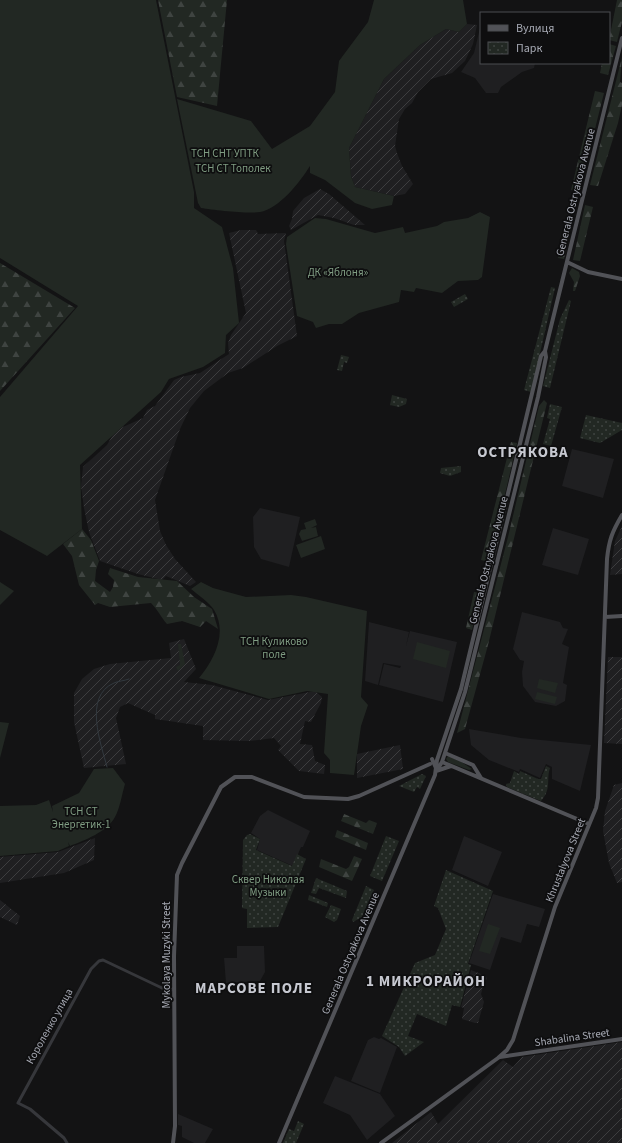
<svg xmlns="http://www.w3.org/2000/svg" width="622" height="1143" viewBox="0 0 622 1143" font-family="'Source Sans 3',sans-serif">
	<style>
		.built { fill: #1f1f21 }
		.industrial { fill: url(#industrial-furrows) }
		.green { fill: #222823 }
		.forest { fill: url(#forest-firs) }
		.park { fill: url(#park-dots) }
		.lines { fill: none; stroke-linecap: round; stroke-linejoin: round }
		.stream { stroke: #32393f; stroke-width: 1 }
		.minor { stroke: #36373b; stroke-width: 3 }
		.major { stroke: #515257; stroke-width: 4 }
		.labels { text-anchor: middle; stroke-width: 3.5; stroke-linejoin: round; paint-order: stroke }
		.park-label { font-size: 11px; fill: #7f9c82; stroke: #0e0e0f }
		.street-label { font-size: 11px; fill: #a6a9b3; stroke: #0e0e0f }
		.district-label { font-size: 15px; font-weight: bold; letter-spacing: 1px; fill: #c6c8d0; stroke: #0e0e0f }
	</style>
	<defs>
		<pattern id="industrial-furrows" width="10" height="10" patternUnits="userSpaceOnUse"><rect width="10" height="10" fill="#1f1f21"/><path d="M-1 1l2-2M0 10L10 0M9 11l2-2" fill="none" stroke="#3d3d3f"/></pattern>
		<pattern id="forest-firs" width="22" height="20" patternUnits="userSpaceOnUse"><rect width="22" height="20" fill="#222823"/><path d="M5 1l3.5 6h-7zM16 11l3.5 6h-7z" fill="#3f4441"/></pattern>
		<pattern id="park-dots" width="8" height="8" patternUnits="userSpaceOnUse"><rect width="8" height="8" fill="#222823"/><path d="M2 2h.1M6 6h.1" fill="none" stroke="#3f4441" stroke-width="1.8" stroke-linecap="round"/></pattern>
	</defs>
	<rect width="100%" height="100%" fill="#131314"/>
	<!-- built -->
	<path class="built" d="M481 24V63H535L534 68 522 72 501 87 498 93H486L475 78 461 72 474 53Z
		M572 449 614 459 603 498 562 486Z
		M260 508 300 517 289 567 261 559 254 547 253 517Z
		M553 528 589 539 578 575 542 565Z
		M522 612 560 622 563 628 568 629 562 644 569 647 563 683 567 685 565 701 556 706 535 702 523 686 522 672 524 661 520 660 513 649Z
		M369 622 409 632 406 646 410 631 457 642 443 702 379 685 384 664 400 668 401 666 383 663 378 685 365 681Z
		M469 729 521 738 591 745 580 791 552 779V767L546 764 540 778 520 769 519 772 489 760 471 745Z
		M268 810 310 831 303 847H301L293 866 257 850 260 839 251 833 260 816Z
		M464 836 502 852 488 886 452 870Z
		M493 894 545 909 539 927 527 924 521 943 501 937 490 970 469 963Z
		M237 946H264L265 972 260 981 226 983 224 958H237Z
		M374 1037 379 1039 381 1038 397 1047 380 1093 351 1081 368 1040Z
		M335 1076 380 1094 395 1116 367 1140 350 1115 323 1103Z
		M178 1114 213 1129 205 1143H194L182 1137V1126L178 1125Z"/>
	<!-- industrial -->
	<path class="industrial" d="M467 24 477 25 473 44 465 61 452 73 431 79 418 92 412 103 405 109 399 119 395 146 397 153 402 166 413 184 405 194 394 196 355 187 351 176 349 148 384 79 420 45 446 29 459 32Z
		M320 189 329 194 365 225H354L334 218 318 215 291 230 289 226 292 219 293 211 304 198Z
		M241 230H256L258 234 286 233 284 241 297 336 277 346 243 368 228 373 204 391 190 408 180 429 155 500 160 531 166 545 175 559 196 582 190 586 166 576 162 580 138 574 100 561 89 532 84 508 81 486 83 467 107 445 114 433 123 427 143 418 147 410 155 406 174 380 181 377 200 373 229 354 228 343 231 335 246 313 229 233Z
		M622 526V574L610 575 615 541Z
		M184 639 196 669 184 682 212 685 268 700 315 691 322 697 321 703 311 722 305 721 300 744 312 745 315 761 325 765 324 774 299 771 278 750 281 746 274 738 249 741 203 740V726L155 719V715L128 703 120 707 116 718 126 764 84 768 74 722V693L82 679 94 669 110 664 171 658 169 643Z
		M608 657H622V744L604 743Z
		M400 745 403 769 357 778V754Z
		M622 783V882L617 883 609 863 603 831 605 811 614 785Z
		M95 838 94 860 64 873 0 883V857L58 852Z
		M0 900 20 916 17 925 0 917Z
		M471 970 486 976 487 979 483 982 484 984 480 982 478 985 483 987 481 994 484 1002 478 1023H475L462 1019 464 1008 461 1007Z
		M622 1042V1143H392L431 1112 438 1124 503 1060 513 1067 522 1057Z"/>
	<!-- green -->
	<path class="green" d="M0 0H156L194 192V208L222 227 233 268 239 323 226 335 225 353 203 367 169 379 161 392 80 465 82 529 47 556 0 530V397L78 306 0 258Z
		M374 0H463L467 24 459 32 446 29 420 45 384 79 349 148 351 176 355 187 394 196 392 205 372 209 355 203 325 180 310 173V166C300 182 279 209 260 212 248 214 214 210 201 208L198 203 177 99 251 121 272 149 310 126 335 92 339 61 368 22Z
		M480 212 490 217 482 277 478 280 458 281 442 293 416 288 414 292 401 290 399 302 359 313 342 324H329L316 328 313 322 297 316 286 244 287 237 315 218 326 219 375 233 403 227 405 233 437 226 444 222 468 218Z
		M315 519 317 525 311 528 316 527 318 536 302 541 299 534 301 530 306 529 304 523Z
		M321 536 325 549 301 558 296 545Z
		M0 582 14 591 0 605Z
		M201 582 213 588 246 597 291 595 306 597 367 611 361 697 368 705 361 726 354 775 330 773V760L324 753 328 694 307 691 269 699 199 678C214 660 228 633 214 610 209 602 198 595 191 589Z
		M417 642 450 651 446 668 413 659Z
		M178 644H181L185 664 178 671 176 667 180 665Z
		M539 679 558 683 555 693 537 688Z
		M537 692 557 697 555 704 535 699Z
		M0 722 9 723 0 758Z
		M448 756 460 761 472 769 469 770 448 762 446 759Z
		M113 768 125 784C122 794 120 808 115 817 107 832 85 840 70 846L68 842 69 846 58 851 0 856V806L36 805 49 800 53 812 52 806 79 793 94 769Z
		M488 924 500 928 490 954 479 951Z"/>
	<!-- forest -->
	<path class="forest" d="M158 0H227L217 106 177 97Z
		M617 0H622V22L617 42 609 40Z
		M609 44 616 46 608 75 600 73 602 63H609Z
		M622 57 620 82 622 83V105L618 123 598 186 590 185Z
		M595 91 604 93 579 192 571 190Z
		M585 205 593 207 580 261 573 260Z
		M569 216 574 217 564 259 558 258Z
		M0 263 75 308 0 391Z
		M572 268 579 272 580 276 575 291H573L574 282 569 273Z
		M544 400 547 403 488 645 465 729 457 733 508 537 539 406Z
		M511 442 517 443 489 562 481 560Z
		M82 529 91 540 99 561 96 570 95 581 110 592 113 587 114 580 108 574 110 568 138 577 177 581 194 597 212 609 218 629 206 621 200 627 182 621 167 624C161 617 158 610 151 603L110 607 98 603 95 605 79 585 72 556 63 544Z
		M474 592 481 593 472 630 466 628Z
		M344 814 366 823 369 820 377 823 373 834 341 821Z
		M337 830 368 843 366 850 335 837Z
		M354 856 362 859 352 881 319 867 321 859 346 869 349 867Z"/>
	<!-- park -->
	<path class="park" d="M551 287 555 288 531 392 524 390Z
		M465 294 468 299 454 307 451 302Z
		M569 300 571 301 550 388 543 386 560 319Z
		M341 355 349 357 347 363 344 362 342 371 337 370Z
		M392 395 407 399 406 404 399 407 390 405Z
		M550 404 562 407 551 446 543 444 550 419 547 418Z
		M586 415 622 423V430L600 443 580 438Z
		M461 466V472L450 476 440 473 441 468Z
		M546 766 550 768C546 779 552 789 541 801L507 787 506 784 510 783 514 771 519 774 520 771 538 779H541Z
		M422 774 426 776 420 789 417 787 414 792 399 786Z
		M250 834 260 839 256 850 292 866 297 854 306 859 278 927 247 928V909L242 908 243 840 247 835Z
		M386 836 399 841 382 881 370 876Z
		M446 870 493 891 468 964 471 965 460 1007 452 1005 446 1026 417 1014 408 1036 424 1042 405 1056 399 1047 382 1036 415 963 435 955 446 929 438 908 434 906Z
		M316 878 347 891 346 898 319 888 316 894 311 893Z
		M366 886 374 890 362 917 353 922 352 920Z
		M309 895 328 903 327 907 308 900Z
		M331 905 341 909 337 920 334 922 325 917Z
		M298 1121 304 1124 296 1143H283L289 1129 294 1131Z"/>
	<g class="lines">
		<!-- stream -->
		<path class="stream" d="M107 767C101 744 83 696 114 683 118 681 124 681 129 679"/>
		<!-- minor -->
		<path class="minor" d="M67 1143 64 1138 30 1109 18 1103 91 969 99 961 103 960 162 988 171 990 174 988"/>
		<!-- major -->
		<path class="major" d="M567 262 588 272 622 279
			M605 617 622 616
			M445 753 473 765 481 778
			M432 759 436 768
			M442 762 589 824
			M437 770 442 762 465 692 538 397 546 357 545 351
			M436 771 451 766
			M500 1057 622 1039
			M173 1143 175 1126 174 956 177 875 182 863 221 787 235 777H252L304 797 348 799 359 796 430 764
			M279 1143 435 775 437 760 461 689 541 356 545 351 622 38
			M381 1143 498 1058 507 1050 513 1040 555 907 596 808 598 798 607 559C609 540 612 532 622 515"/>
	</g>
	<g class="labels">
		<!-- park labels -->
		<g class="park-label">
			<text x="225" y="157">ТСН СНТ УПТК</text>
			<text x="233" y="172">ТСН СТ Тополек</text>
			<text x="338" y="276">ДК «Яблоня»</text>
			<text x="274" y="645">ТСН Куликово<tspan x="274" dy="13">поле</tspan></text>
			<text x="81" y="815">ТСН СТ<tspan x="81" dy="13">Энергетик-1</tspan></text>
			<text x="268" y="883">Сквер Николая<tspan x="268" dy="13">Музыки</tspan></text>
		</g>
		<!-- street labels -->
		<g class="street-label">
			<text transform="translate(575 192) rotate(-76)" y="4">Generala Ostryakova Avenue</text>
			<text transform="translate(488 560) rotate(-76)" y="4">Generala Ostryakova Avenue</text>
			<text transform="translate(565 860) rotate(-68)" y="4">Khrustalyova Street</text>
			<text transform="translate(350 953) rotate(-67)" y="4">Generala Ostryakova Avenue</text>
			<text transform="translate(166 955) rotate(-90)" y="4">Mykolaya Muzyki Street</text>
			<text transform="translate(49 1026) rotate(-61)" y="4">Короленко улица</text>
			<text transform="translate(572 1037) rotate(-8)" y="4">Shabalina Street</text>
		</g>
		<!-- district labels -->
		<g class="district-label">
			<text x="523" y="457">ОСТРЯКОВА</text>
			<text x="426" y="986">1 МИКРОРАЙОН</text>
			<text x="254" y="993">МАРСОВЕ ПОЛЕ</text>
		</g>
	</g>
	<!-- legend -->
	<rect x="480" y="12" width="130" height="52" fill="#0e0e0f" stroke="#4b4c51"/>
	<rect x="488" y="25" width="20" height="6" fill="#515257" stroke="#4b4c51"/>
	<text x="516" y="32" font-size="12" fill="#a6a9b3">Вулиця</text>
	<rect x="488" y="42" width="20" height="12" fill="url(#park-dots)" stroke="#4b4c51"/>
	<text x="516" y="52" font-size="12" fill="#a6a9b3">Парк</text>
</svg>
